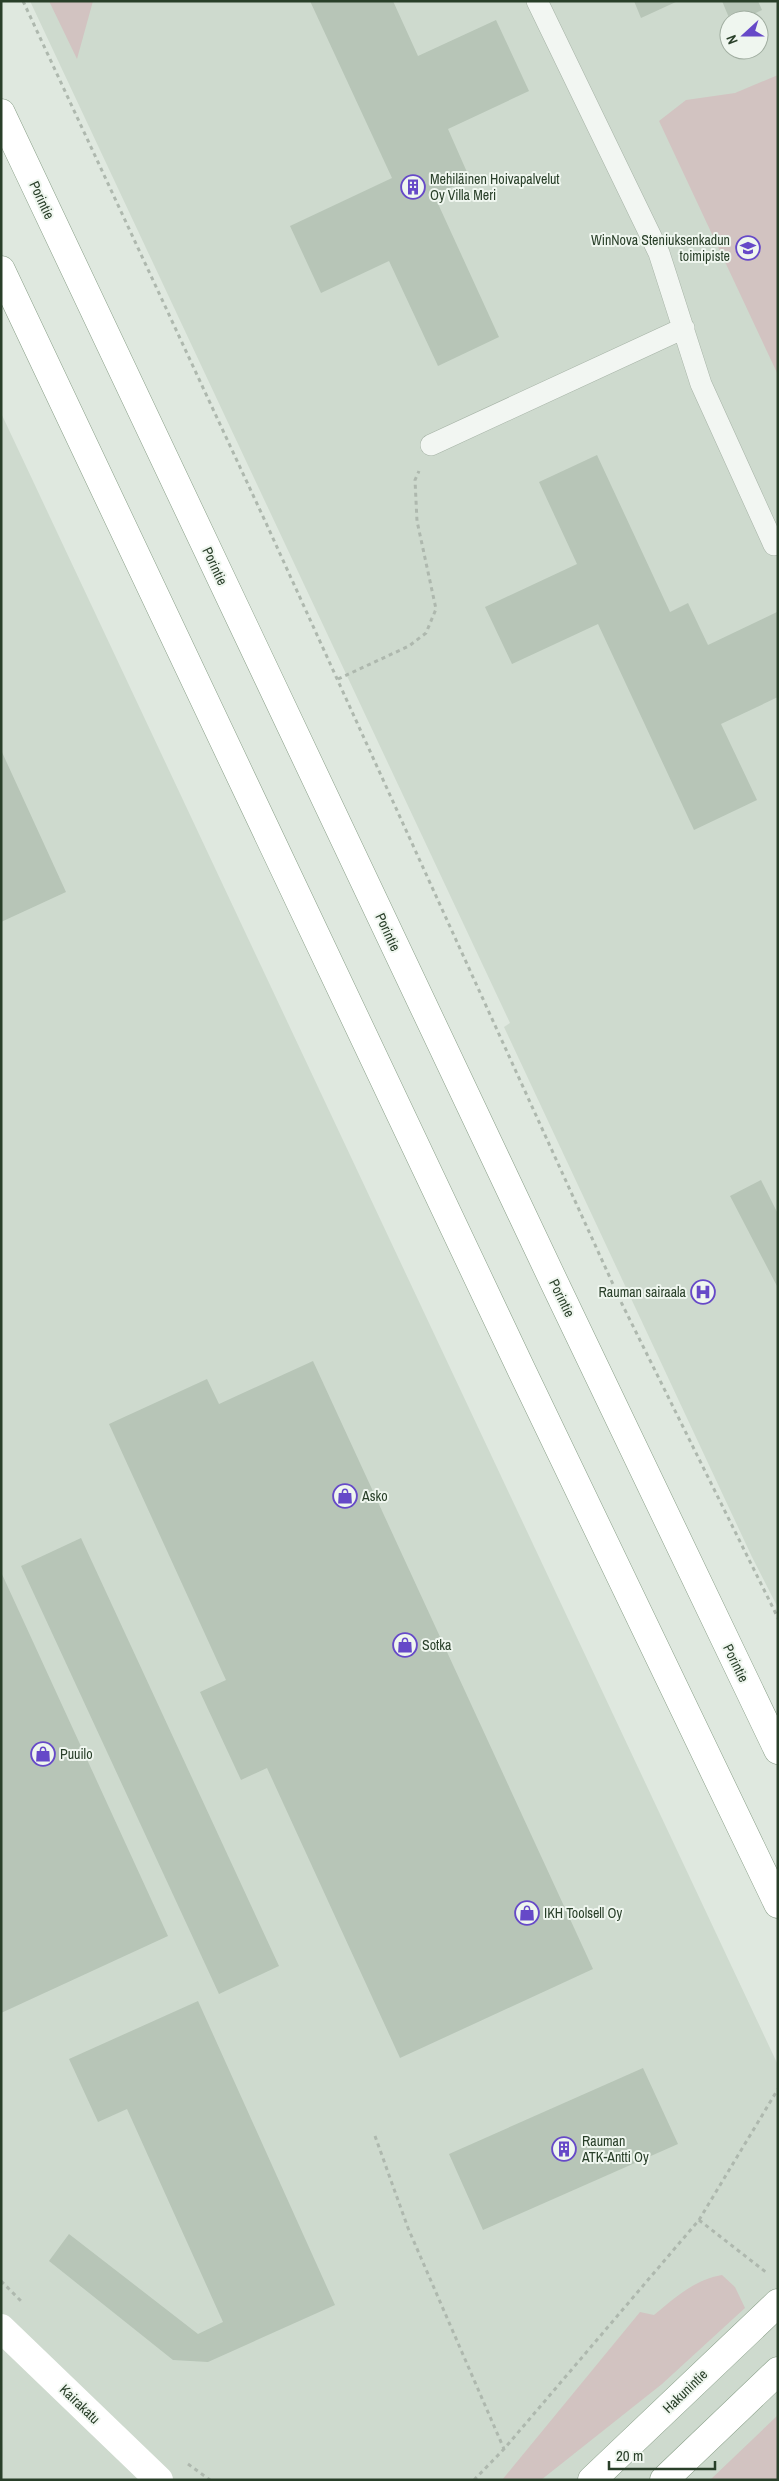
<svg xmlns="http://www.w3.org/2000/svg" width="779" height="2481" viewBox="0 0 779 2481" font-family="'Archivo Narrow',sans-serif">
	<style>
		.built { fill: #cedace; fill-rule: evenodd }
		.green { fill: #d2c3c1 }
		.building { fill: #b7c5b7 }
		.lines { fill: none; stroke-linecap: round; stroke-linejoin: round }
		.lane-casing { stroke: #a5b2a5; stroke-width: 22 }
		.highway-casing { stroke: #889e87; stroke-width: 29 }
		.path { stroke: #aeb8ae; stroke-width: 3; stroke-dasharray: 4 4; stroke-linecap: butt }
		.lane { stroke: #f2f6f2; stroke-width: 21 }
		.secondary { stroke: #fff; stroke-width: 28 }
		.highway { stroke: #fff; stroke-width: 28 }
		.labels { text-anchor: middle; stroke-width: 4; stroke-linejoin: round; paint-order: stroke }
		.poi-label { font-size: 14px; fill: #293f29; stroke: #eff6ef; text-anchor: start }
		.street-label { font-size: 14px; fill: #293f29; stroke: #eff6ef }
	</style>
	<rect width="100%" height="100%" fill="#dfe8df"/>
	<!-- built -->
	<path class="built" d="M30 1H778V1608L752 1557 504 1027 510 1023ZM729 20H759V50H729Z
		M1 413 778 2065V2480H1Z"/>
	<!-- green -->
	<path class="green" d="M49 1H93L77 59Z
		M778 75V375L659 121 686 100 735 93Z
		M722 2275 735 2287 745 2308 662 2384 541 2480H502L640 2312 654 2315C676 2297 694 2280 722 2275Z
		M778 2415V2480H710Z"/>
	<!-- building -->
	<path class="building" d="M310 1H393L418 56 496 20 529 91 448 129 470 179 434 195 499 337 438 366 389 261 321 293 290 226 392 178Z
		M634 1H678L641 18Z
		M722 1H758L762 10 741 20H730Z
		M597 455 670 612 688 603 708 645 777 612 778 614V697L721 724 757 800 694 830 598 624 512 664 485 607 577 564 539 482Z
		M1 750 66 892 1 922Z
		M761 1180 778 1214V1288L730 1196Z
		M313 1361 593 1969 400 2058 267 1768 241 1780 200 1692 226 1680 109 1424 207 1379 219 1404Z
		M81 1538 279 1966 219 1994 21 1566Z
		M1 1572 168 1936 1 2013Z
		M198 2001 335 2305 208 2362 173 2360 49 2261 69 2234 198 2334 223 2322 127 2109 98 2122 69 2059Z
		M643 2068 678 2144 483 2230 449 2154Z"/>
	<g class="lines">
		<!-- lane casing -->
		<g class="lane-casing">
			<path id="lane" d="M537 1 659 253 701 384 774 545
				M431 445 684 328"/>
		</g>
		<!-- highway casing -->
		<g class="highway-casing">
			<path id="highway" d="M1 113 554 1282 778 1750
				M1 270 522 1371 778 1904
				M592 2480 778 2303
				M664 2480 778 2371"/>
		</g>
		<!-- path -->
		<path class="path" d="M23 1 266 523 622 1304 778 1618
			M338 679 409 646 426 633 436 609 417 521 415 480 419 471
			M375 2136 408 2228 504 2449
			M699 2220 767 2273
			M1 2281 21 2301
			M188 2464 210 2480
			M474 2480 504 2449 699 2220 778 2089"/>
		<!-- lane -->
		<use href="#lane" class="lane"/>
		<!-- secondary -->
		<path class="secondary" d="M1 2328 159 2480"/>
		<!-- highway -->
		<use href="#highway" class="highway"/>
	</g>
	<!-- icons -->
	<defs>
		<g id="building-ring" transform="scale(1.25)"><circle r="9.5" fill="#eff6ef" stroke="#6649c8" stroke-width="1.5"/><path d="M-4-6H4V6H1V3H-1V6H-4ZM-2.5-4.3h1.7v1.8h-1.7ZM.8-4.3h1.7v1.8H.8ZM-2.5-1h1.7V.8h-1.7ZM.8-1h1.7V.8H.8Z" fill="#6649c8"/></g>
		<g id="school-ring" transform="scale(1.25)"><circle r="9.5" fill="#eff6ef" stroke="#6649c8" stroke-width="1.5"/><path d="M0-5L7-2L0 1L-7-2ZM-4 1L0 2.5L4 1V4Q0 6-4 4Z" fill="#6649c8"/></g>
		<g id="hospital-ring" transform="scale(1.25)"><circle r="9.5" fill="#eff6ef" stroke="#6649c8" stroke-width="1.5"/><path d="M-5-5h3v3.5h4V-5h3V5h-3V1.5h-4V5h-3Z" fill="#6649c8"/></g>
		<g id="shop-ring" transform="scale(1.25)"><circle r="9.5" fill="#eff6ef" stroke="#6649c8" stroke-width="1.5"/><path d="M-5-2.5h2.3a2.7 3.5 0 0 1 5.4 0H5L5.5 6h-11ZM-1.5-2.5h3a1.5 2.3 0 0 0-3 0Z" fill="#6649c8"/></g>
	</defs>
	<g fill-rule="evenodd">
		<use href="#building-ring" x="413" y="187"/>
		<use href="#school-ring" x="748" y="248"/>
		<use href="#hospital-ring" x="703" y="1292"/>
		<use href="#shop-ring" x="345" y="1496"/>
		<use href="#shop-ring" x="405" y="1645"/>
		<use href="#shop-ring" x="43" y="1754"/>
		<use href="#shop-ring" x="527" y="1913"/>
		<use href="#building-ring" x="564" y="2149"/>
	</g>
	<g class="labels">
		<!-- poi labels -->
		<g class="poi-label">
			<text x="430" y="184">Mehiläinen Hoivapalvelut<tspan x="430" dy="16">Oy Villa Meri</tspan></text>
			<text x="730" y="245" text-anchor="end">WinNova Steniuksenkadun<tspan x="730" dy="16">toimipiste</tspan></text>
			<text x="686" y="1297" text-anchor="end">Rauman sairaala</text>
			<text x="362" y="1501">Asko</text>
			<text x="422" y="1650">Sotka</text>
			<text x="60" y="1759">Puuilo</text>
			<text x="544" y="1918">IKH Toolsell Oy</text>
			<text x="582" y="2146">Rauman<tspan x="582" dy="16">ATK-Antti Oy</tspan></text>
		</g>
		<!-- street labels -->
		<g class="street-label">
			<text transform="translate(42 200) rotate(65)" y="5">Porintie</text>
			<text transform="translate(215 566) rotate(65)" y="5">Porintie</text>
			<text transform="translate(388 932) rotate(65)" y="5">Porintie</text>
			<text transform="translate(562 1298) rotate(64)" y="5">Porintie</text>
			<text transform="translate(736 1663) rotate(64)" y="5">Porintie</text>
			<text transform="translate(685 2391) rotate(-44)" y="5">Hakunintie</text>
			<text transform="translate(80 2404) rotate(44)" y="5">Kairakatu</text>
		</g>
	</g>
	<!-- border -->
	<rect width="779" height="2481" fill="none" stroke="#293f29" stroke-width="5"/>
	<!-- north arrow -->
	<g transform="translate(744 35) rotate(249)"><circle r="24" fill="#eff6ef" stroke="#a0ada0"/>
	<path d="M0-4L9 19L0 12L-9 19Z" fill="#6649c8"/>
	<text y="-8" font-size="14" font-weight="bold" text-anchor="middle" fill="#293f29">N</text>
	</g>
	<!-- scale -->
	<path d="M609 2461v8h106v-8" fill="none" stroke="#293f29" stroke-width="2.5"/>
	<text x="616" y="2461" font-size="15" fill="#293f29" stroke="#eff6ef" stroke-width="4" paint-order="stroke">20 m</text>
</svg>
